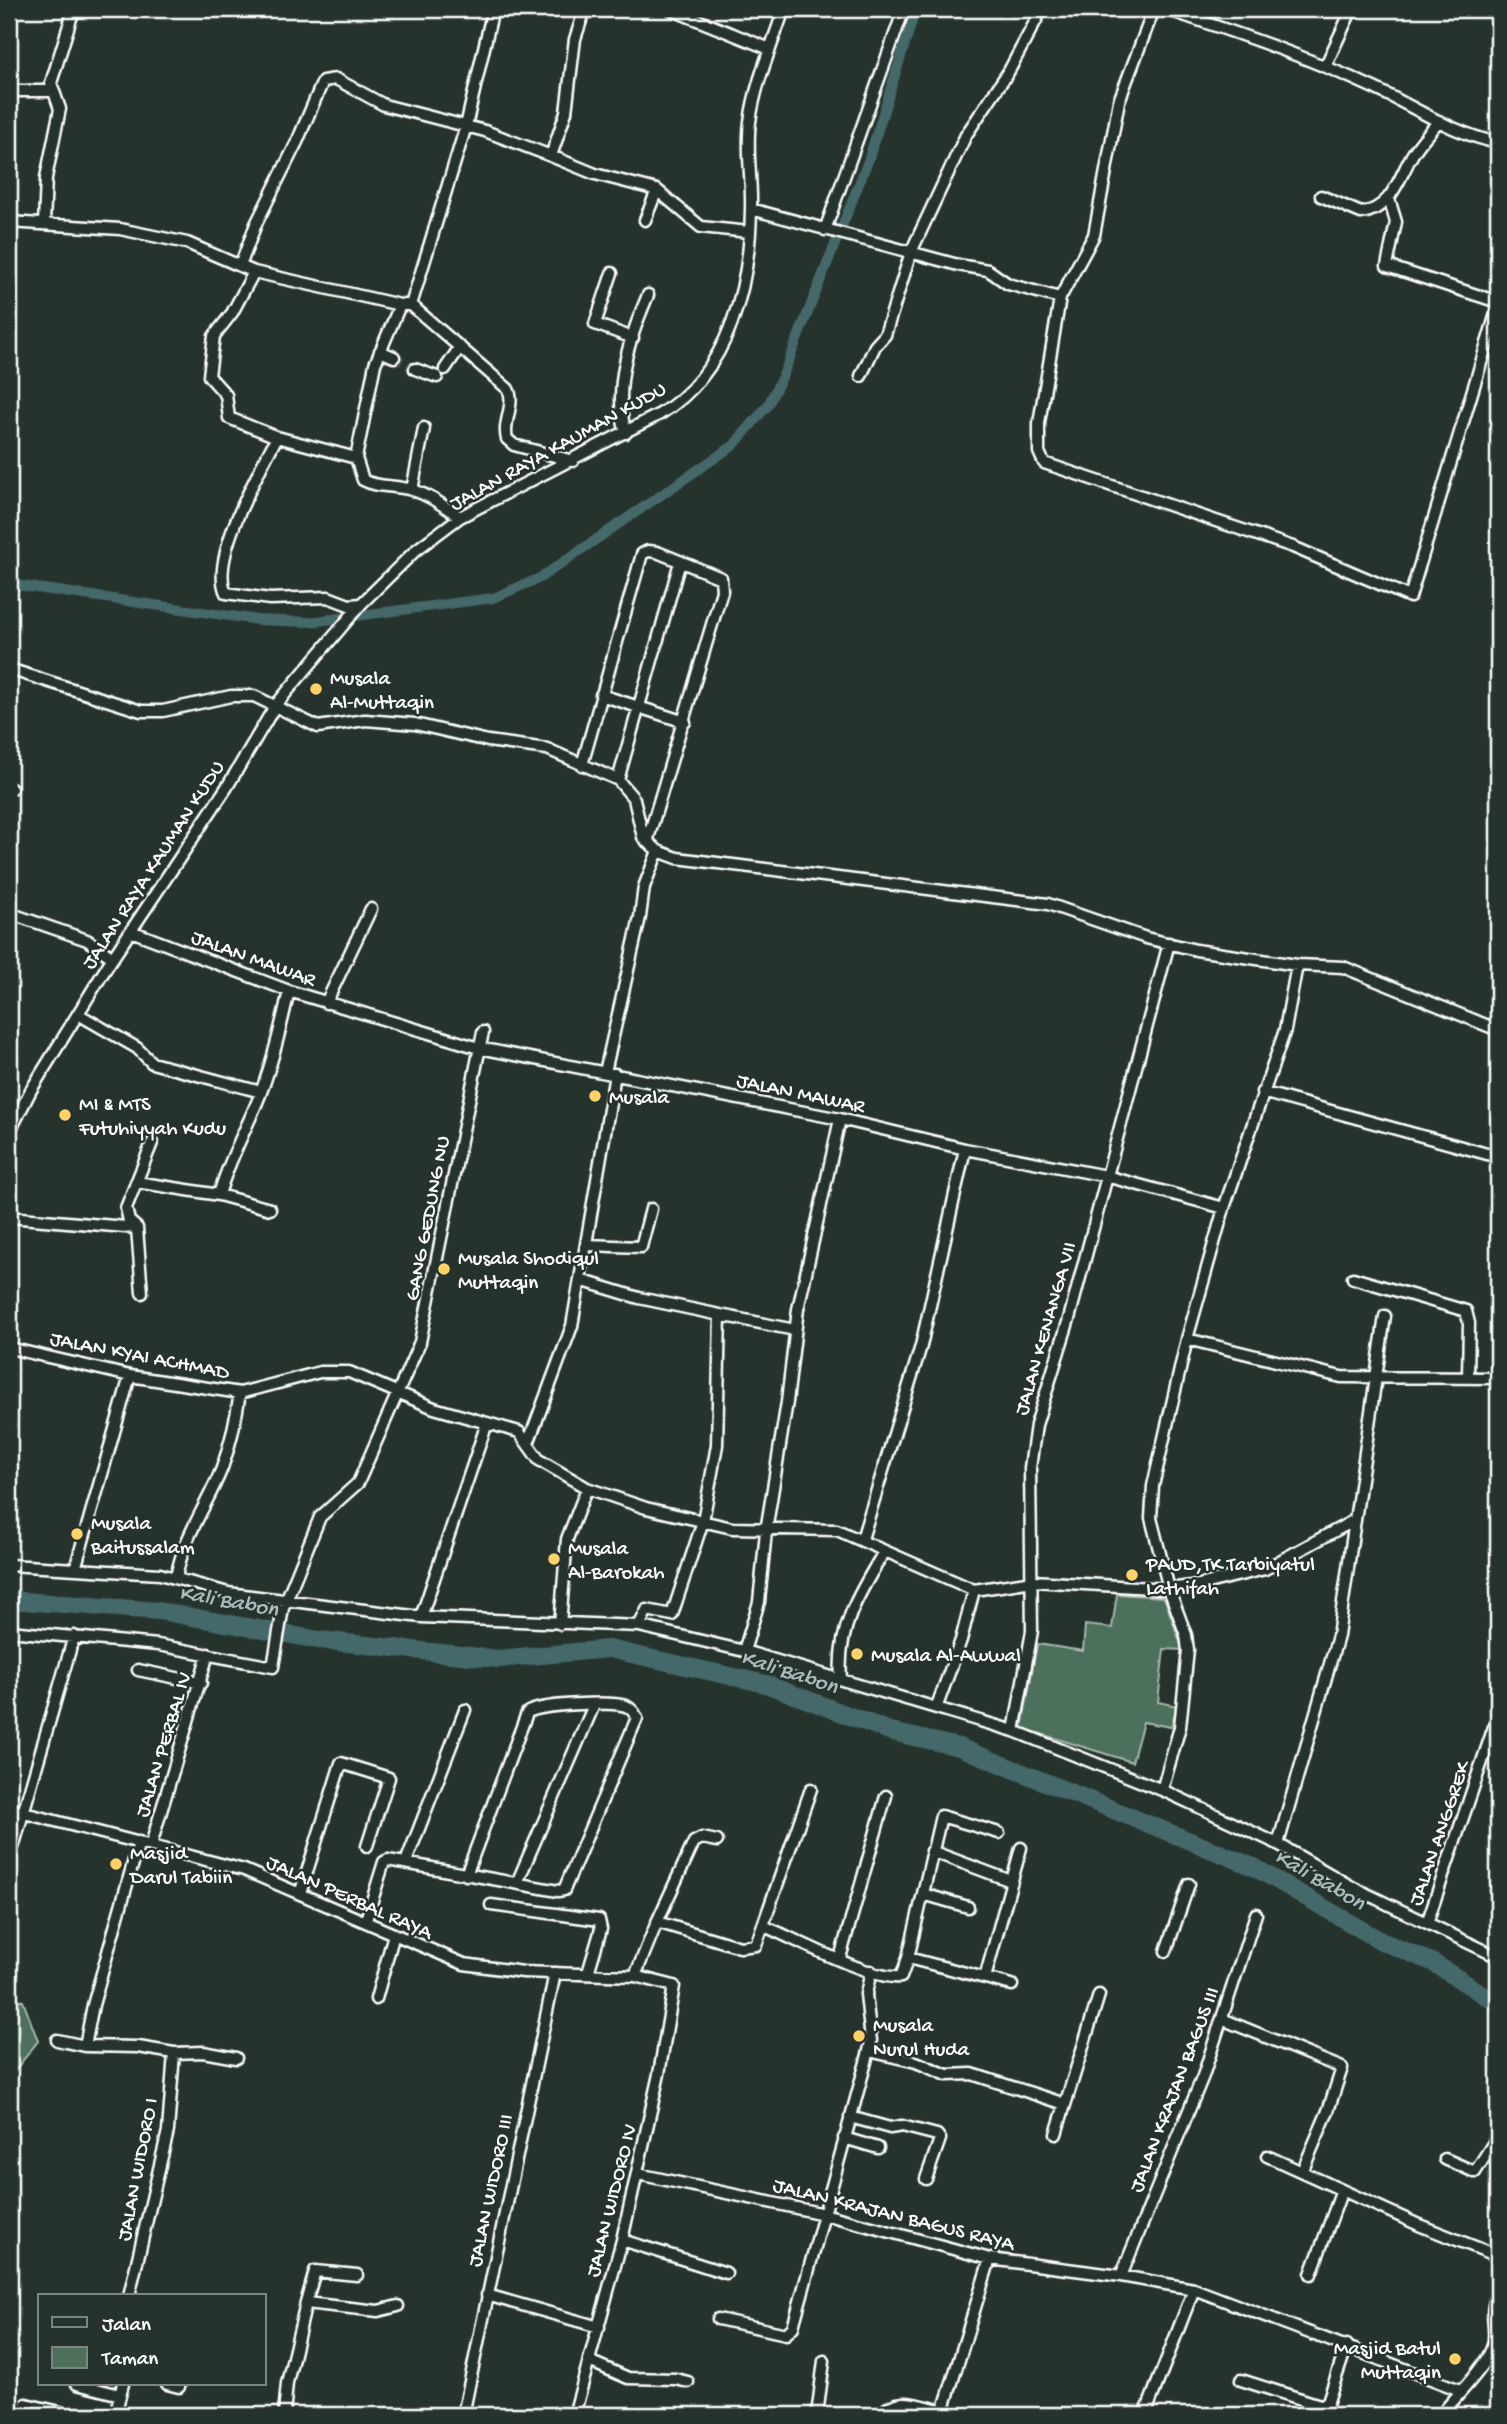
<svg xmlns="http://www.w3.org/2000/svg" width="1507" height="2424" viewBox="0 0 1507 2424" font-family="'Gochi Hand',sans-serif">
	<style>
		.green { fill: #4e705b; stroke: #a6b8ad; stroke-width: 2 }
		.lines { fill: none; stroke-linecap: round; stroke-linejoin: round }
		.canal { stroke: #44686a; stroke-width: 10 }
		.river { stroke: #44686a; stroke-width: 18 }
		.minor-tunnel { stroke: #3c4742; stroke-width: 10; stroke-dasharray: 10 5; stroke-linecap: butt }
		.minor-casing { stroke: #fff; stroke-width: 15 }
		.minor { stroke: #26332d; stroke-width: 10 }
		.poi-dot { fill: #ffd166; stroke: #26332d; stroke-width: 2.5 }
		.labels { text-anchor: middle; stroke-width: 5; stroke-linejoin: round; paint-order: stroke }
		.street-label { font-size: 21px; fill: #fff; stroke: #26332d }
		.poi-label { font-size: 21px; fill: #fff; stroke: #26332d; text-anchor: start }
		.water-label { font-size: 23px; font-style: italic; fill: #abbbbc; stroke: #26332d }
	</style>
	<rect width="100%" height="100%" fill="#26332d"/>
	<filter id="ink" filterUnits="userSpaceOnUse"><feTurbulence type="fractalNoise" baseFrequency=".0143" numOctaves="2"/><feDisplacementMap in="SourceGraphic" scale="14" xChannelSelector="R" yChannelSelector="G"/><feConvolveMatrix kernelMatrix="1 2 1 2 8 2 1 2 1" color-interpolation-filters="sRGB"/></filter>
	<g filter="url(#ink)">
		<!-- green -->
		<path class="green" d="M1117 1594 1164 1597 1183 1650 1164 1649 1158 1702 1177 1706 1171 1727 1143 1722 1132 1762 1022 1728 1037 1644 1083 1651 1085 1625 1112 1628Z
			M9 1997 23 2001 38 2041 9 2078Z"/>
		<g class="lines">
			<!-- canal -->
			<path class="canal" d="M9 584 258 620 309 622 493 598 540 578 734 445 768 405 783 375 868 161 916 9"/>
			<!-- river -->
			<path class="river" d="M9 1600 159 1611 319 1640 498 1659 609 1649 766 1684 892 1732 959 1747 1254 1867 1381 1941 1432 1962 1498 2004"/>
			<!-- minor-tunnel -->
			<path class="minor-tunnel" d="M394 357 415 369"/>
			<!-- minor casing -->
			<g class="minor-casing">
				<path id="minor" d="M585 9 575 39 566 112 551 156 595 174 657 190 701 227 749 232
					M670 9 770 49
					M1154 9 1119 101 1094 235 1060 298 1039 423V452L1044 463 1293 547 1410 597 1498 307
					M1165 9C1237 33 1308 57 1376 89 1416 108 1454 134 1498 143
					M1325 67 1352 9
					M9 91H53
					M1321 196 1361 213C1393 209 1399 176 1414 152 1421 141 1430 131 1439 121
					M1389 199 1396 222 1387 266 1498 302
					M751 209 958 265 988 270 1008 284 1060 298
					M645 220 657 190
					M9 222 120 229 187 243 254 272 232 313 214 336 209 376 226 395 229 418 277 437 356 458 363 480C377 488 396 485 412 490 430 495 445 507 460 517
					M44 224 46 178 60 109 51 83 74 9
					M825 230 904 9
					M240 266 256 224 297 142 323 81 336 79 384 105 485 131 551 156
					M254 272 400 305
					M612 273 595 324 633 338
					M411 305 466 126 493 9
					M380 351 394 357
					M415 369 437 377
					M445 369 460 347
					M861 376 875 346 885 335 911 252 966 135 1009 71 1042 9
					M626 433C612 387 630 337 648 295
					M277 437C260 470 209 558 226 593L270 599 328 597 349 605 361 604
					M356 458 375 364 400 305H411L508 389C516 404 502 422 507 439L514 445 573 461
					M412 490 424 428
					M9 669 141 711H163L231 696H254L318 727 365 720 415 724 488 741 547 749 618 780 634 799 643 837 658 851 677 858 1048 904 1146 938 1196 950 1297 965 1343 967 1498 1030
					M601 695 685 722
					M582 765 642 554 648 551 657 552 721 578 722 591 647 842
					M618 780 680 562
					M9 788 11 789
					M9 913 87 940 113 958
					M131 931 289 991 479 1048 840 1119 965 1149 1106 1176 1224 1208
					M326 1003 371 909
					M78 1014 137 1048 152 1063 261 1092
					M605 1072 640 917 644 887 658 851
					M1262 1092 1498 1157
					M9 1133 31 1090 108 965 227 787 275 706 361 604 416 550 460 517 660 414C730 372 750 285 751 208 752 179 746 150 750 122 755 83 772 46 784 9
					M136 1182 219 1195C228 1161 247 1128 260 1095 273 1061 281 1026 289 991
					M219 1195 270 1209
					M9 1217 137 1228
					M586 1245 641 1247 651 1209
					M1353 1278 1466 1311 1469 1323 1468 1378
					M580 1280 639 1298 720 1315 717 1445 703 1521 672 1615 647 1610 639 1626
					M142 1293 137 1228 129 1221 126 1208 152 1143
					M720 1315 795 1330
					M1187 1339 1341 1377 1498 1378
					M9 1348 130 1376 240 1393 320 1372H349L434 1408 519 1432 539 1460 587 1488 646 1508 732 1528 837 1530 974 1590 1033 1581 1169 1589 1199 1585 1265 1569 1353 1521
					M529 1441 572 1326 615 1074
					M862 1539 921 1346 965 1149
					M9 1565 160 1574 228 1593 421 1617 639 1626 744 1651 1014 1731 1162 1790 1278 1844 1352 1887 1498 1957
					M75 1569 130 1376
					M176 1578C183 1537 207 1506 222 1468 231 1443 236 1419 240 1393
					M421 1617 487 1423
					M560 1624 567 1539 587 1488
					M9 1631 158 1645 273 1667 283 1608 320 1517 358 1483 420 1342 483 1032
					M744 1651 759 1602 766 1531 787 1402 798 1309 840 1119
					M138 1670 201 1683
					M841 1678C837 1628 859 1593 884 1552
					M937 1706 961 1640 974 1590
					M1014 1731 1032 1631 1030 1468 1036 1425 1069 1319 1169 943
					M1162 1790 1180 1727 1188 1650 1186 1635 1169 1589 1151 1518 1153 1486 1187 1339 1224 1208 1285 1030 1297 965
					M9 1809 244 1870 464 1964 523 1972 635 1976 674 1986 659 2074 622 2240 574 2415
					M1278 1844 1338 1636 1385 1316
					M151 1845 208 1654
					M931 1851 1011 1881
					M9 1862 74 1636
					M406 1862 465 1710
					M517 1883 594 1705
					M300 1894 341 1763 389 1778 367 1846
					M923 1894 968 1907
					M491 1905 599 1920 601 1929 588 1973
					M366 1920 384 1862 388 1860 558 1891 564 1890 637 1718C634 1712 632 1709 626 1706 612 1701 538 1704 527 1713L466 1875
					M657 1922 694 1842 702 1838 717 1841
					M1427 1923 1498 1715
					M764 1926C793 1938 873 1981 901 1977L908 1958 941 1816 999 1833
					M1166 1951 1189 1884
					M840 1958 886 1796
					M908 1958 1012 1985
					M635 1976 657 1922 740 1947 756 1945 811 1789
					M985 1978 1021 1848
					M376 1999 394 1934
					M1222 2019 1342 2068 1328 2111 1302 2172
					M57 2040 85 2046 93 2005 139 1842
					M85 2046 138 2047 174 2053 168 2131 129 2296
					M869 2051 916 2062 947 2075 972 2074 1065 2104
					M174 2053 203 2052 236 2058
					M850 2117 890 2128 902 2126 937 2135 940 2139 926 2179
					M1056 2134 1099 1995
					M844 2138 878 2148
					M1267 2156 1419 2225 1498 2256
					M1445 2159 1475 2172 1498 2136
					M638 2174 824 2214 990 2259 1121 2276 1194 2289 1460 2390
					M622 2240 726 2273
					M1311 2274 1342 2190
					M1121 2276 1203 2076 1256 1914
					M487 2295 599 2327
					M306 2303 315 2271 357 2275
					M718 2319 786 2334 793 2327 869 2051 871 2041 866 1994 871 1971
					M589 2361 628 2378 676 2379 688 2382
					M1241 2380 1320 2405 1327 2404 1347 2345
					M77 2384 120 2395
					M167 2384 179 2387
					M26 2404 73 2415
					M115 2415 123 2384
					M284 2415 287 2383 306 2303 378 2311 398 2306
					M463 2415 555 1973
					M817 2415 824 2361
					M880 2415C898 2394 919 2406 944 2411
					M942 2415 990 2259
					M1145 2415 1194 2289
					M1441 2415C1455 2397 1485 2368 1492 2348 1499 2330 1487 2315 1498 2293"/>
			</g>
			<!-- minor -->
			<use href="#minor" class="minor"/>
		</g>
	</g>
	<!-- markers -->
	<g class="poi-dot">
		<circle cx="316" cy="689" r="7"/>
		<circle cx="595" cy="1096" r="7"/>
		<circle cx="65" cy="1115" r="7"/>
		<circle cx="444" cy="1269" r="7"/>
		<circle cx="77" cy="1534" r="7"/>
		<circle cx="554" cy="1559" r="7"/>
		<circle cx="1132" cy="1575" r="7"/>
		<circle cx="857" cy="1654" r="7"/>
		<circle cx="116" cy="1864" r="7"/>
		<circle cx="859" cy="2036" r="7"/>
		<circle cx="1455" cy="2359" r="7"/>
	</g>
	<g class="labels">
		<!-- street labels -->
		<g class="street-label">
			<text transform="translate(557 445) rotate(-29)" y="7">JALAN RAYA KAUMAN KUDU</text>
			<text transform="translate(152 864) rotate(-57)" y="7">JALAN RAYA KAUMAN KUDU</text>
			<text transform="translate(254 957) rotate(20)" y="7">JALAN MAWAR</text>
			<text transform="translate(801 1092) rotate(12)" y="7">JALAN MAWAR</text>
			<text transform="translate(426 1218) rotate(-79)" y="7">GANG GEDUNG NU</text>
			<text transform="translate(1044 1328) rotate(-74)" y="7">JALAN KENANGA VII</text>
			<text transform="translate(140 1354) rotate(11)" y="7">JALAN KYAI ACHMAD</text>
			<text transform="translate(162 1744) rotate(-73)" y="7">JALAN PERBAL IV</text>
			<text transform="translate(1438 1833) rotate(-71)" y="7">JALAN ANGGREK</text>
			<text transform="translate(350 1896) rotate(24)" y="7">JALAN PERBAL RAYA</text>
			<text transform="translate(1173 2089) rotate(-69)" y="7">JALAN KRAJAN BAGUS III</text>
			<text transform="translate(136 2169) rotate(-79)" y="7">JALAN WIDORO I</text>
			<text transform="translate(489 2190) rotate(-78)" y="7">JALAN WIDORO III</text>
			<text transform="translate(610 2200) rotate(-76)" y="7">JALAN WIDORO IV</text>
			<text transform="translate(894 2213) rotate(14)" y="7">JALAN KRAJAN BAGUS RAYA</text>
		</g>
		<!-- poi labels -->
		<g class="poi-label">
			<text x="330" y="684">Musala<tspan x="330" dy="24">Al-Muttaqin</tspan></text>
			<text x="609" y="1103">Musala</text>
			<text x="79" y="1110">MI &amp; MTS<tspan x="79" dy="24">Futuhiyyah Kudu</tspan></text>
			<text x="458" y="1264">Musala Shodiqul<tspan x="458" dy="24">Muttaqin</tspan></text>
			<text x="91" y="1529">Musala<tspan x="91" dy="24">Baitussalam</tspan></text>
			<text x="568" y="1554">Musala<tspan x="568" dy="24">Al-Barokah</tspan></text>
			<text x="1146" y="1570">PAUD,TK Tarbiyatul<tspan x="1146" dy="24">Lathifah</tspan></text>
			<text x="871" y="1661">Musala Al-Awwal</text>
			<text x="130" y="1859">Masjid<tspan x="130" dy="24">Darul Tabiin</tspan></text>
			<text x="873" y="2031">Musala<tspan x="873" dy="24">Nurul Huda</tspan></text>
			<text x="1441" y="2354" text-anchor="end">Masjid Batul<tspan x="1441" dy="24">Muttaqin</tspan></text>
		</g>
		<!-- water labels -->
		<g class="water-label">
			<text transform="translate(229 1599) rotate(10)" y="8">Kali Babon</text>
			<text transform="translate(790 1670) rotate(18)" y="8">Kali Babon</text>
			<text transform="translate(1321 1878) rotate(30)" y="8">Kali Babon</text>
		</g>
	</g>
	<!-- margin -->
	<rect width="1507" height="2424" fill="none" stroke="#26332d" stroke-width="35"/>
	<rect x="18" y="18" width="1472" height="2389" fill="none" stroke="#fff" stroke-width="2.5" filter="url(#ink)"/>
	<!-- legend -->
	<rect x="38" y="2294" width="228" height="91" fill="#26332d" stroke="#7d8581" stroke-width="2"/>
	<rect x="52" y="2317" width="35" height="10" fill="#26332d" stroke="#7d8581" stroke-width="2"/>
	<text x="102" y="2330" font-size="21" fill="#ffffff">Jalan</text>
	<rect x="52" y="2347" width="35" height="21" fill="#4e705b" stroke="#7d8581" stroke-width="2"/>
	<text x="102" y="2364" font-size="21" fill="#ffffff">Taman</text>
</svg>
